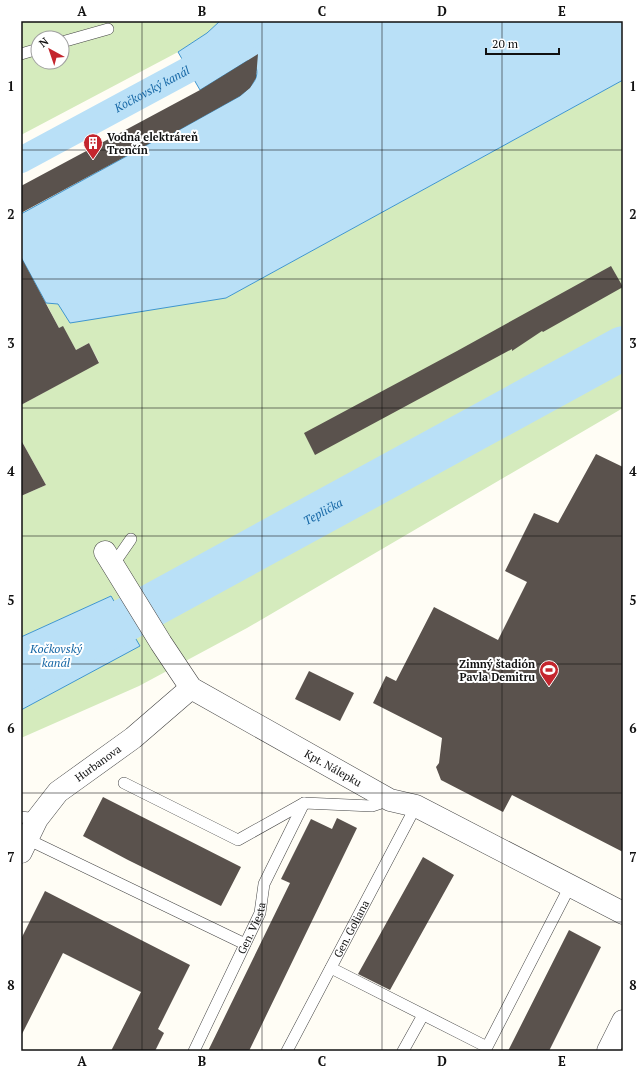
<svg xmlns="http://www.w3.org/2000/svg" width="644" height="1072" viewBox="0 0 644 1072" font-family="'PT Serif',serif">
	<style>
		.green { fill: #d5ebbd; fill-rule: evenodd }
		.water { fill: #b9e0f7; stroke: #3f96cf }
		.lines { fill: none; stroke-linecap: round; stroke-linejoin: round }
		.canal { stroke: #b9e0f7; stroke-width: 26 }
		.river { stroke: #b9e0f7; stroke-width: 44 }
		.building { fill: #5a524d }
		.lane-casing { stroke: #444; stroke-width: 12 }
		.street-casing { stroke: #444; stroke-width: 23 }
		.lane { stroke: #fff; stroke-width: 11 }
		.street { stroke: #fff; stroke-width: 22 }
		.grid { fill: none; stroke: #111; stroke-width: 1; stroke-opacity: 0.55 }
		.labels { text-anchor: middle; stroke-width: 4; stroke-linejoin: round; paint-order: stroke }
		.poi-label { font-size: 11px; font-weight: bold; fill: #111; stroke: #fff; text-anchor: start }
		.street-label { font-size: 11px; fill: #111; stroke: #fff }
		.water-label { font-size: 12px; font-style: italic; fill: #1768a6; stroke: #fff }
		.neatline { fill: none; stroke: #111; stroke-width: 1.5 }
		.grid-label { font-size: 13px; text-anchor: middle; font-weight: bold; fill: #111 }
	</style>
	<rect width="100%" height="100%" fill="#fffdf5"/>
	<!-- green -->
	<path class="green" d="M21 21H220L207 33 178 52 21 135ZM38 38H62V62H38Z
		M623 80V408L247 628 139 686 21 738V710L139 646 111 596 21 637V496L46 485 21 440V405L99 362 89 343 76 350 63 327 59 328 46 303 58 304 226 298Z"/>
	<!-- water -->
	<path class="water" d="M220 21H623V80L226 298 70 323 58 304 46 303 21 257V214L167 134 170 135 240 96C252 86 263 76 253 61H247L200 90 178 52 207 33Z
		M111 596 140 646 21 710V637Z"/>
	<g class="lines">
		<!-- canal -->
		<path class="canal" id="s1" d="M21 160 188 70 224 47 283 21"/>
		<!-- river -->
		<path class="river" id="s2" d="M21 672 125 620 623 348"/>
	</g>
	<!-- building -->
	<path class="building" d="M258 54 256 78 250 88 240 96 170 135 167 134 21 213V186L200 90Z
		M21 257 59 328 63 326 76 350 89 343 99 363 21 405Z
		M611 266 623 287 543 332 542 331 512 351V349L315 455 304 433 457 351Z
		M21 440 46 485 21 496Z
		M596 454 623 467V852L512 795 503 812 441 780 436 767 439 763 442 738 373 703 386 676 396 681 434 607 498 640 527 582 505 571 534 513 558 523Z
		M309 671 354 693 340 721 295 699Z
		M103 797 241 867 221 906 128 860 83 836Z
		M337 818 357 828 249 1051H208L290 883 281 879 311 819 332 829Z
		M423 857 454 875 390 990 358 974Z
		M45 891 190 965 158 1029 164 1033 155 1051H111L141 992 63 953 21 1036V939Z
		M569 930 601 947 549 1051H508Z"/>
	<g class="lines">
		<!-- lane casing -->
		<g class="lane-casing">
			<g id="lane">
				<path d="M62 42 108 29"/>
				<path d="M21 54 38 49"/>
				<path d="M113 565 131 539"/>
				<path d="M124 783 238 840 304 803 372 806 390 800"/>
				<path d="M21 817 37 819"/>
				<path d="M27 839 245 944"/>
				<path d="M331 968 487 1047 570 886"/>
				<path id="s3" d="M194 1051 260 913 264 884 304 803"/>
				<path id="s4" d="M287 1051 416 806"/>
				<path d="M403 1051 423 1015"/>
			</g>
		</g>
		<!-- street casing -->
		<g class="street-casing">
			<g id="street">
				<path id="s5" d="M105 552 161 643 191 688 390 800 416 806 623 913"/>
				<path id="s6" d="M21 852 37 819 58 792 133 738 191 688"/>
				<path d="M608 1051 623 1021"/>
			</g>
		</g>
		<!-- lane -->
		<use href="#lane" class="lane"/>
		<!-- street -->
		<use href="#street" class="street"/>
	</g>
	<!-- grid -->
	<path class="grid" d="M142 21V1051M262 21V1051M382 21V1051M502 21V1051M21 150H623M21 279H623M21 408H623M21 536H623M21 664H623M21 793H623M21 922H623"/>
	<!-- icons -->
	<defs>
		<g id="building-pin" transform="scale(1)"><path d="M0 17L-7.5 6A9.5 9.5 0 1 1 7.5 6Z" fill="#c4262e" stroke="#fff"/><path d="M-4-6H4V6H1V3H-1V6H-4ZM-2.5-4.3h1.7v1.8h-1.7ZM.8-4.3h1.7v1.8H.8ZM-2.5-1h1.7V.8h-1.7ZM.8-1h1.7V.8H.8Z" fill="#fff"/></g>
		<g id="stadium-pin" transform="scale(1)"><path d="M0 17L-7.5 6A9.5 9.5 0 1 1 7.5 6Z" fill="#c4262e" stroke="#fff"/><path d="M0-5a6.5 5 0 1 0 0 10a6.5 5 0 1 0 0-10ZM-3.5-1.8h7v3.6h-7Z" fill="#fff"/></g>
	</defs>
	<g fill-rule="evenodd">
		<use href="#building-pin" x="93" y="143"/>
		<use href="#stadium-pin" x="549" y="670"/>
	</g>
	<g class="labels">
		<!-- poi labels -->
		<g class="poi-label">
			<text x="107" y="141">Vodná elektráreň<tspan x="107" dy="13">Trenčín</tspan></text>
			<text x="535" y="668" text-anchor="end">Zimný štadión<tspan x="535" dy="13">Pavla Demitru</tspan></text>
		</g>
		<!-- street labels -->
		<g class="street-label">
			<text dy="4" stroke="none"><textPath href="#s6" startOffset="120">Hurbanova</textPath></text>
			<text dy="4" stroke="none"><textPath href="#s5" startOffset="324">Kpt. Nálepku</textPath></text>
			<text dy="4" stroke="none"><textPath href="#s3" startOffset="136">Gen. Viesta</textPath></text>
			<text dy="4" stroke="none"><textPath href="#s4" startOffset="138">Gen. Goliana</textPath></text>
		</g>
		<!-- water labels -->
		<g class="water-label">
			<text dy="4" stroke="none"><textPath href="#s1" startOffset="149">Kočkovský kanál</textPath></text>
			<text dy="4" stroke="none"><textPath href="#s2" startOffset="342">Teplička</textPath></text>
			<text x="56" y="653">Kočkovský<tspan x="56" dy="14">kanál</tspan></text>
		</g>
	</g>
	<!-- border -->
	<rect width="644" height="1072" fill="none" stroke="#ffffff" stroke-width="44"/>
	<!-- north arrow -->
	<g transform="translate(50 50) rotate(320)"><circle r="19" fill="#ffffff" stroke="#a0a0a0"/>
	<path d="M0-3L7 15L0 10L-7 15Z" fill="#c4262e"/>
	<text y="-6" font-size="11" font-weight="bold" text-anchor="middle" fill="#111111">N</text>
	</g>
	<!-- scale -->
	<path d="M486 48v6h73v-6" fill="none" stroke="#111111" stroke-width="2"/>
	<text x="492" y="48" font-size="12" fill="#111111" stroke="#ffffff" stroke-width="3" paint-order="stroke">20 m</text>
	<rect x="22" y="22" width="600" height="1028" class="neatline"/>
	<g class="grid-label">
		<text x="82" y="16">A</text>
		<text x="202" y="16">B</text>
		<text x="322" y="16">C</text>
		<text x="442" y="16">D</text>
		<text x="562" y="16">E</text>
		<text x="11" y="91">1</text>
		<text x="633" y="91">1</text>
		<text x="11" y="219">2</text>
		<text x="633" y="219">2</text>
		<text x="11" y="348">3</text>
		<text x="633" y="348">3</text>
		<text x="11" y="476">4</text>
		<text x="633" y="476">4</text>
		<text x="11" y="605">5</text>
		<text x="633" y="605">5</text>
		<text x="11" y="733">6</text>
		<text x="633" y="733">6</text>
		<text x="11" y="862">7</text>
		<text x="633" y="862">7</text>
		<text x="11" y="990">8</text>
		<text x="633" y="990">8</text>
		<text x="82" y="1066">A</text>
		<text x="202" y="1066">B</text>
		<text x="322" y="1066">C</text>
		<text x="442" y="1066">D</text>
		<text x="562" y="1066">E</text>
	</g>
</svg>
